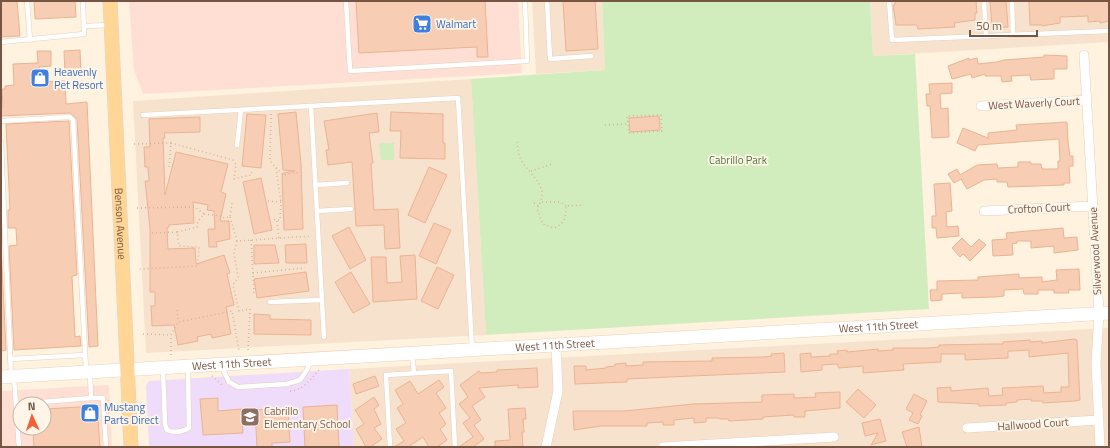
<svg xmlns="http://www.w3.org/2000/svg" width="1110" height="448" viewBox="0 0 1110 448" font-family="'Titillium Web',sans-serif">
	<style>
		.residential { fill: #f7e3cd }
		.commercial { fill: #ffdfd3; fill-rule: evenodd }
		.education { fill: #efdcfa }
		.green { fill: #d1edbd }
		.building { fill: #f7cdb4; stroke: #ebb393 }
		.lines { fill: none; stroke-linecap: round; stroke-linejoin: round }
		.lane-casing { stroke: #e5cfbd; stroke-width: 5.5 }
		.street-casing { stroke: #e5cfbd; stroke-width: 10 }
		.secondary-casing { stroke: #ebd0ba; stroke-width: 14 }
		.primary-casing { stroke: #ded6d2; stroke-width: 15 }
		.path { stroke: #dbb097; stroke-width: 1.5; stroke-dasharray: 1 3; stroke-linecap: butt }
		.lane { stroke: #fff; stroke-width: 4.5 }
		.street { stroke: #fff; stroke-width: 9 }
		.secondary { stroke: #fff; stroke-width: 13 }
		.primary { stroke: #ffd696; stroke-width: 14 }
		.labels { text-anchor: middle; stroke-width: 3.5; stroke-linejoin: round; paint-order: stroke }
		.shop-label { font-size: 11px; fill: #366cbe; stroke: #fff5e8; text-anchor: start }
		.street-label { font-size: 11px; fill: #754; stroke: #fff5e8 }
		.park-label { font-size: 11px; fill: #4c7939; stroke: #fff5e8 }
		.education-label { font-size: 11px; fill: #785e54; stroke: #fff5e8; text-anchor: start }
	</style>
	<rect width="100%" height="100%" fill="#fff2df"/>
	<!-- residential -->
	<path class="residential" d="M532 1H602L605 70 536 74Z
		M870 1H1109V42L873 56Z
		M471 79 486 335 146 353 133 101Z
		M1109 328V447H354L349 369Z"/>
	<!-- commercial -->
	<path class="commercial" d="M129 1H518L522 73 143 94 134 70Z
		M109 385 112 447H1V391ZM20 404H44V428H20Z"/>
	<!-- education -->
	<path class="education" d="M349 369 354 447H149L146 386 149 381Z"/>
	<!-- green -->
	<path class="green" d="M602 1H870L873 56 915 54 929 309 486 335 471 79 605 70Z
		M379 143H394V160H381Z"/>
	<!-- building -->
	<path class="building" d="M1 1H17L20 36 1 37Z
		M34 1H75L76 17 35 19Z
		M356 1H485L488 57H477V47L359 53Z
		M563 1H595L598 49 566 51Z
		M895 1H976L977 13H975V20L954 23 955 27 918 29 917 25H896L893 5H895Z
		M990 1H1006L1008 27 992 28Z
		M1029 1H1109V21L1100 23V21L1088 22V16L1060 17V23L1042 26V25H1030Z
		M80 50 81 73 65 74 64 51Z
		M37 51H51V66L39 67 40 82 65 81 66 104 87 102 98 346 89 347 77 119 70 113 1 116V107H3L2 89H5V86L14 85 13 64 38 63Z
		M1044 55 1067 56V69H1054V79L1031 80 1030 75 1011 76 1012 81 1002 82 1001 76H985V74L972 78 971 74 952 79 948 66 969 58V60L977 58 978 64 997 62 1004 60 1044 57Z
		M952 83V93L940 94 941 109 948 108 949 137 932 138 930 106H927L926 94H930L929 84Z
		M296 112 301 164 303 229 284 230 282 177 283 173 295 171 283 170 278 114Z
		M391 112 443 114V143H445V159L400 158 401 131H390Z
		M377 113 379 132 369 133 373 163H371L374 210 398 209 400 248 385 249 384 225 356 226 352 162 328 165 326 150H329L324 121Z
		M247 114 266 115 261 168 242 166Z
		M659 116 660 130 630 132 629 118Z
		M200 117V132L164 133 165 138H163L165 195 176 152 228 164 221 192 226 194 220 221H229L230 239 216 242 217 247H209L208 229H215L214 211 207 210 208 205 193 202 194 223 169 225V227L167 228 168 249 195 248 196 264 224 255 230 273 227 274 234 305 226 307 231 334 212 338 211 334 197 337 198 341 178 345 174 325 152 326 151 306H155V292H150V228L145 181H149L148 167H145L144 147H150L149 119Z
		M69 121 77 275 72 276 75 337 80 336 81 346 14 350 9 246 17 245 16 228H8V210H10L6 124Z
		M1067 122 1068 142 1070 156H1073V166H1069L1070 183H1064V185L1008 187 1007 182H997V179L984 180 967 189 961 179 954 183 948 174 957 169 960 175 977 165 997 164 998 168 1018 167V162H1031V164H1041L1042 169H1058V161H1060L1059 139 978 145 975 151 957 143 963 128 988 138V133L1017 130 1016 125Z
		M429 167 447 175 425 223 408 215Z
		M261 178 272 230 254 234 243 182Z
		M950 183 952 211 946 212 947 227 958 226 959 236 937 238 936 228H932V216H936L934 184Z
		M434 223 451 230 436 264 419 256Z
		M349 227 366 260 350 269 332 236Z
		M1063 228 1064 238 1077 237 1078 250 1054 253V246L1031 248V241H1017V243L1012 244 1013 255 993 256 992 240 1007 239 1006 233Z
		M962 238 971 247 979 239 986 245 970 261 963 254 960 257 952 248Z
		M306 244 307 263H286L285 245Z
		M254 245H275L279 263 254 264Z
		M1 246 6 350 1 351Z
		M415 255 417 299 373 302 371 257H386L387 283 402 282 400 256Z
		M437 267 454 275 438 309 421 301Z
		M1079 269 1080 290H1068L1069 293H1054V290H1038V294H1024L1023 289 1004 290V296L994 297 962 298V293L942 294V300L931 301 930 290H937V281L978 280V277L1019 274V278L1042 277V282L1057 280 1056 270Z
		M306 272 309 291 257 298 254 279Z
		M351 272 370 304 353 313 335 282Z
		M254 314 270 315V319L311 320V335L254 334Z
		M1074 339 1077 340 1080 400 1075 401 1043 403 1042 401H1031V399L1017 400V402L1006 403V405L979 406V404L938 402 937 388 951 387V391L988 388 989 396 1003 395 1002 388 1043 386 1044 393 1061 392V387H1069L1068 353 1029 357V350L1013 351H1008V358L965 360V354H941V362L903 364 904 370 863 373V366L839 368 837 364 822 365V370L801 372 800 354 811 353V357L830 356V354H838L837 351 847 350V352L878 349V351L893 350V348H927L939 347V345L991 344H1003V342L1030 340V342L1042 341V343Z
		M784 353 785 372 669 377 627 379V382L575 384 574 366H586V370L606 368V367L615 366V364L626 363V366L643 365V362L712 361V358L764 357 772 356 771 354Z
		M537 368 538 387 518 388V385L479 388 485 397 472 406 481 420 474 425 484 439 473 447H459L473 437 463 423 470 418 459 404 468 397 460 385 479 371 481 373 497 372V370Z
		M375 376 379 386 356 394 353 384Z
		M439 380 444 387 436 393 446 408 439 413 446 424 440 429 447 440 437 447H429L423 437 408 447H394L404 441 396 429 406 423 397 408 403 404 395 390 410 381 418 394Z
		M858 389 876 405 864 418 846 402Z
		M840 392V408L805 411V417H794V415L763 417V419L729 421 728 419H720L719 418H706V422L694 423V418L674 420V425H663V422L647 423V426H601L574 430 573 411H625L693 404 762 402V395L794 394V398L816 397 815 393Z
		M914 394 927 401 920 415 922 416 918 424 909 420 913 413 906 409Z
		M374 397 379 405 374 409 381 424 374 428 382 439 370 447H366L356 429 364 424 355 410Z
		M218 398V411L241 409 243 433 203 435 200 399Z
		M337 405 339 447H305L303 407Z
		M97 406 100 447H34L33 428H44V409Z
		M288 408 290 442 272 443V447H257L255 410Z
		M525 408 526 419H523L524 432H522L523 447H495V441L510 440 508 409Z
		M880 419 886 441 871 445 878 433 865 436 862 423Z
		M919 427 922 447H907L902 432Z"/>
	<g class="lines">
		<!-- lane casing -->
		<g class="lane-casing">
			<path id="lane" d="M27 1 30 40
				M346 1 350 71 527 61 525 1
				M547 1 550 59 591 56
				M889 1 892 40 1109 31
				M984 1 986 36
				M1012 1 1013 35
				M84 26 110 25
				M1 42 84 34 83 1
				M311 106 324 337
				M143 115 458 98 472 348
				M1 121 70 117 73 120 86 370
				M1 142 11 375
				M237 145 241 110
				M315 185 347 183
				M317 211 351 209
				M270 302 322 300
				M412 354 414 373
				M10 359 85 355
				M221 365 229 382 238 387 287 384 300 380 307 370 311 360
				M163 369 165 424 167 430C174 433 182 432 189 428L188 368
				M14 378 19 447
				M91 398H103L106 447
				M16 404 91 398 90 374
				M390 447 386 375 451 371 455 447"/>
		</g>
		<!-- street casing -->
		<g class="street-casing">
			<path id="street" d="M1084 55 1099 313 1096 363 1100 447
				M981 106 1087 100
				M984 211 1093 206
				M967 428 1099 420
				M546 447 558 391 556 345
				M663 447 834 437"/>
		</g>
		<!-- secondary casing -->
		<g class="secondary-casing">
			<g id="secondary">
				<path id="s1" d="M1 377 1109 313"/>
			</g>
		</g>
		<!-- primary casing -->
		<g class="primary-casing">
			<g id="primary">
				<path id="s2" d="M110 1 131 447"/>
			</g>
		</g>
		<!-- path -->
		<path class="path" d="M271 114 270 161 283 175 301 172
			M661 115 662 131 629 133 627 116Z
			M605 125 628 124
			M517 142C518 147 518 153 520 158 529 176 552 185 537 209L543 224 554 228C565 223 566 218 566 206L584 205
			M171 143 233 160 236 165 234 179 251 175 252 170
			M134 144 171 143 169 168
			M276 168 281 202
			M531 171 552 164
			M268 201 281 202 280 220 272 219
			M542 202H560L566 206
			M534 203 539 206
			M137 208 195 207 204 214 198 221 197 227 177 232 179 246 199 247 198 266 140 269
			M204 214 220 216 222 218 230 217 232 203
			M230 217 237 241 312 236
			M277 221 279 239
			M152 233 177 232
			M251 240 254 293
			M237 241 234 253 238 277 233 285 239 311 250 309 248 350
			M253 273 305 268
			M177 310 178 322
			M143 334 171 335
			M171 355V335L178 322 232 311 239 351
			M212 376 223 386
			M290 391C304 390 310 380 319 370"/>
		<!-- lane -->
		<use href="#lane" class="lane"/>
		<!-- street -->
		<use href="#street" class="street"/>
		<!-- secondary -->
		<use href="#secondary" class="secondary"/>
		<!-- primary -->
		<use href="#primary" class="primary"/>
	</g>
	<!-- icons -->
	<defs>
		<g id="supermarket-square" transform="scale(1)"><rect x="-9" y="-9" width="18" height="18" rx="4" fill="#3f7fe0" stroke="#fff5e8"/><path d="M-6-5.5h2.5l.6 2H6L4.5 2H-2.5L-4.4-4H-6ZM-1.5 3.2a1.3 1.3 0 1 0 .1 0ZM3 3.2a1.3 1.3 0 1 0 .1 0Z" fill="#fff"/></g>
		<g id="shop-square" transform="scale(1)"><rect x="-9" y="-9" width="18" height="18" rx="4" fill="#3f7fe0" stroke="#fff5e8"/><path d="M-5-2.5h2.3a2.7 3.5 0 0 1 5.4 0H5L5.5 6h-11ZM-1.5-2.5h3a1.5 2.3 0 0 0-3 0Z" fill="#fff"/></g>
		<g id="school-square" transform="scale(1)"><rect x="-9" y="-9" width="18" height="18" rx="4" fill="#8d6e63" stroke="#fff5e8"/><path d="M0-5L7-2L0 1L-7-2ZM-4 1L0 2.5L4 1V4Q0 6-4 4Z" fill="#fff"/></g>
	</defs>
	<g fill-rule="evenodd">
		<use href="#supermarket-square" x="422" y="24"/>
		<use href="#shop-square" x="40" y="78"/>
		<use href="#shop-square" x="90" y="413"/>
		<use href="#school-square" x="250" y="417"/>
	</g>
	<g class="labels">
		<!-- shop labels -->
		<g class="shop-label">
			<text x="436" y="28">Walmart</text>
			<text x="54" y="76">Heavenly<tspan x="54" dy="13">Pet Resort</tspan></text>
			<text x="104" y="411">Mustang<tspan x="104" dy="13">Parts Direct</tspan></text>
		</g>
		<!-- street labels -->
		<g class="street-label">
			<text transform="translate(1034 103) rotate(-3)" y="4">West Waverly Court</text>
			<text transform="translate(1039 208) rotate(-3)" y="4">Crofton Court</text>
			<text dy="4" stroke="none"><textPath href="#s2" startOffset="223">Benson Avenue</textPath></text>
			<text transform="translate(1095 251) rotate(-93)" y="4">Silverwood Avenue</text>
			<text dy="4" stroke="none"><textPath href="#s1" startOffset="879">West 11th Street</textPath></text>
			<text dy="4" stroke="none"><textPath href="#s1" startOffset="555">West 11th Street</textPath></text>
			<text dy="4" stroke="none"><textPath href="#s1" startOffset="231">West 11th Street</textPath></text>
			<text transform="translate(1033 424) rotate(-4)" y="4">Hallwood Court</text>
		</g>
		<!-- park labels -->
		<g class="park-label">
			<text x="738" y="164">Cabrillo Park</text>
		</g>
		<!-- education labels -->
		<g class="education-label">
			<text x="264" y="415">Cabrillo<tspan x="264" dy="13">Elementary School</tspan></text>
		</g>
	</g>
	<!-- border -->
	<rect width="1110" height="448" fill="none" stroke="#775544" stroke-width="4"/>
	<!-- north arrow -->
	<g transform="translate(32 416) rotate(357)"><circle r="19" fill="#fff5e8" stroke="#c9b5a6"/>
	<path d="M0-3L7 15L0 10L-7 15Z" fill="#f55e37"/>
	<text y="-6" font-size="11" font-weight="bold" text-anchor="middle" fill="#775544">N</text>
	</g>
	<!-- scale -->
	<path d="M970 30v6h67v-6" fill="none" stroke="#775544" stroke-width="2"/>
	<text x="976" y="30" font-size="12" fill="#775544" stroke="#fff5e8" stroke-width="3" paint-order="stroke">50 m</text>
</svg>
